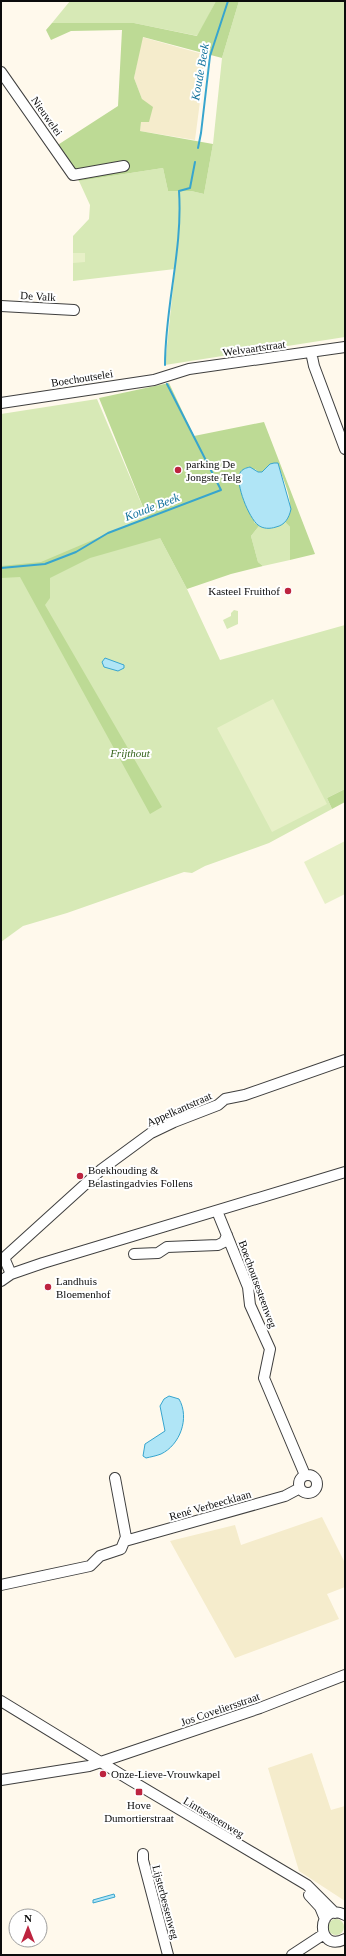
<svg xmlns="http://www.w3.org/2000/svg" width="346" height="1956" viewBox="0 0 346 1956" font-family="'Times New Roman',serif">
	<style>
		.farmland { fill: #f5eccc }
		.green { fill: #d7e9b6 }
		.forest { fill: #bdda95 }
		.pitch { fill: #e7f0c7 }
		.water { fill: #b0e5f6; stroke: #37a5ce }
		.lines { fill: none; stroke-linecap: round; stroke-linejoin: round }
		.stream { stroke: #37a5ce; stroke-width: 2 }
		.minor-casing { stroke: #3f3f3f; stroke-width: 12 }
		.minor { stroke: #fff; stroke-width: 10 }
		.poi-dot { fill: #bd243f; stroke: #fff; stroke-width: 1.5 }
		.labels { text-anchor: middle; stroke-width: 4; stroke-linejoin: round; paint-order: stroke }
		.street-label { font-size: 11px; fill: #0c0c0c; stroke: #fff }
		.poi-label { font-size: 11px; fill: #0c0c0c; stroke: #fff; text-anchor: start }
		.park-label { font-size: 11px; font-style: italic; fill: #35641d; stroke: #fff }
		.water-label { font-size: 12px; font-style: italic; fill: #15749e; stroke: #fff }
	</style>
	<rect width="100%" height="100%" fill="#fff9ec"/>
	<!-- farmland -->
	<path class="farmland" d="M142 37 206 55 195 140 140 131 142 99 134 78Z
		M322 1517 345 1563V1587L327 1594 339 1619 235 1658 170 1541 235 1525 241 1545Z
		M312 1753 331 1810 345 1806V1901L299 1871 268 1768Z"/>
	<!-- green -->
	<path class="green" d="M70 1H216L198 36 134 23H52Z
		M239 1H345V337L165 365 175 269 73 281V236L89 219 90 205 79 181 163 168 168 191H191L204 194 213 144 222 58Z
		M97 399 147 517 160 538 187 589 220 660 345 625V789L327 798 332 809 269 843 205 866 192 873 184 872 67 913 23 926 1 942V414Z
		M285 522 290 527V560L263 566 258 562 251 536 259 526 272 528Z
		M234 610 238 611V624L227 629 223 620 231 616V613Z
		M328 1927a8 8 0 1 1 16 0a8 8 0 1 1-16 0Z"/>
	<!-- forest -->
	<path class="forest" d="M216 1H239L222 58 143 37 134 78 142 99 153 107 149 122H141L140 131 213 144 204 194 191 191H168L163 168 79 181 53 148 118 106 122 30 71 31 51 40 46 30 52 23H134L197 36Z
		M169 383 194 436 264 422 315 554 290 560V527L285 522C298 506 283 481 278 464L267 467 262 472H258L255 469 254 522 259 526 251 536 258 562 263 566 231 574 187 589 160 538 90 558 50 578V598L45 605 162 807 150 814 20 577 1 578V566L41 562 147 517 99 398Z
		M345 789V802L332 809 327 798Z"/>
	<!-- pitch -->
	<path class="pitch" d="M73 253H85V262L73 263Z
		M273 699 327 804 272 832 217 728Z
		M345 841V894L325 904 304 862Z"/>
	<!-- water -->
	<path class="water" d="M274 463H278L291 509C289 518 285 525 276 527 270 529 263 529 258 525 249 518 235 484 240 473 242 469 246 468 250 467L258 472H262L270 464Z
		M105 658 124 665V668L118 671 104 667 102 662Z
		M169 1396 179 1399C190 1418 180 1445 161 1454 156 1456 150 1457 146 1458L143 1456 145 1444 165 1431 160 1406 164 1399Z
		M114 1894 115 1897 93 1903V1900Z"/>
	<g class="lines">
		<!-- stream -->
		<path class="stream" d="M198 148 201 133 210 56 228 1
			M165 365C165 306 183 249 179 191L190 188 195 162
			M1 568 45 564 76 552 108 533 221 490 167 384"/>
		<!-- minor casing -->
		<g class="minor-casing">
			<path id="minor" d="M1 72 73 175 124 166
				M1 306 74 310
				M311 352 314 366 345 449
				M1 403 154 380 189 369 345 347
				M217 1211 248 1287 250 1305 270 1349 264 1378 305 1475
				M134 1254 158 1253 167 1247 218 1245 224 1242 227 1235
				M11 1274 5 1260 6 1256 102 1169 151 1133 174 1122 218 1105 225 1099 245 1095 345 1060
				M1 1281 11 1274 43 1263 345 1172
				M299 1484a9 9 0 1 1 18 0a9 9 0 1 1-18 0Z
				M125 1541 285 1496 300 1488
				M1 1585 90 1566 100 1556 121 1549 126 1537 115 1478
				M1 1701 130 1780 307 1885 335 1913
				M1 1780 89 1766 260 1708 345 1675
				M143 1854V1860L168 1955
				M309 1895 320 1907 325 1919
				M345 1915C316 1900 315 1954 345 1939
				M292 1955 324 1934"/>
		</g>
		<!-- minor -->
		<use href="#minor" class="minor"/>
	</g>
	<!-- markers -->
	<g class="poi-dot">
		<circle cx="178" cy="470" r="4"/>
		<circle cx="288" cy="591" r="4"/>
		<circle cx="80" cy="1176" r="4"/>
		<circle cx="48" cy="1287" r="4"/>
		<circle cx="103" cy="1774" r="4"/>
		<rect x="135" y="1788" width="8" height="8" rx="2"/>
	</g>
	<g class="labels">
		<!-- street labels -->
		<g class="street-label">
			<text transform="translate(47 116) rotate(55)" y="4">Nieuwelei</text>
			<text transform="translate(38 296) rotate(3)" y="4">De Valk</text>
			<text transform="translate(254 348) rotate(-8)" y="4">Welvaartstraat</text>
			<text transform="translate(82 378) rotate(-9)" y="4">Boechoutselei</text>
			<text transform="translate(179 1109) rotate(-24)" y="4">Appelkantstraat</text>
			<text transform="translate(258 1284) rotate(70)" y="4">Boechoutsesteenweg</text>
			<text transform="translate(210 1505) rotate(-16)" y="4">René Verbeecklaan</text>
			<text transform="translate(220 1709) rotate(-19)" y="4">Jos Coveliersstraat</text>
			<text transform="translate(214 1817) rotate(31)" y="4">Lintsesteenweg</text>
			<text transform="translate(166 1902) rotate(75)" y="4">Lijsterbessenweg</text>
		</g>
		<!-- poi labels -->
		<g class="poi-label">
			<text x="186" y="468">parking De<tspan x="186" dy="13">Jongste Telg</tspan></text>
			<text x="280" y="595" text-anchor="end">Kasteel Fruithof</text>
			<text x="88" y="1174">Boekhouding &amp;<tspan x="88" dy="13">Belastingadvies Follens</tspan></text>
			<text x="56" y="1285">Landhuis<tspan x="56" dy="13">Bloemenhof</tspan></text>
			<text x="111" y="1778">Onze-Lieve-Vrouwkapel</text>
			<text x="139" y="1809" text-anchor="middle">Hove<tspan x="139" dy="13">Dumortierstraat</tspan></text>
		</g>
		<!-- park labels -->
		<g class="park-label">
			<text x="130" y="757">Frijthout</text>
		</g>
		<!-- water labels -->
		<g class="water-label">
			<text transform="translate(200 72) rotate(-80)" y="4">Koude Beek</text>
			<text transform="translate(152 507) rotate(-21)" y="4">Koude Beek</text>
		</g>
	</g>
	<!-- border -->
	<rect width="346" height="1956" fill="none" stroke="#0c0c0c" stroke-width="4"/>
	<!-- north arrow -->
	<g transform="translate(28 1928)"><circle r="19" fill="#ffffff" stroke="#9e9e9e"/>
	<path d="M0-3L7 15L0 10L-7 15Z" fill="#bd243f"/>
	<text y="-6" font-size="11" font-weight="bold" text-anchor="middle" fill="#0c0c0c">N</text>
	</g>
</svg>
